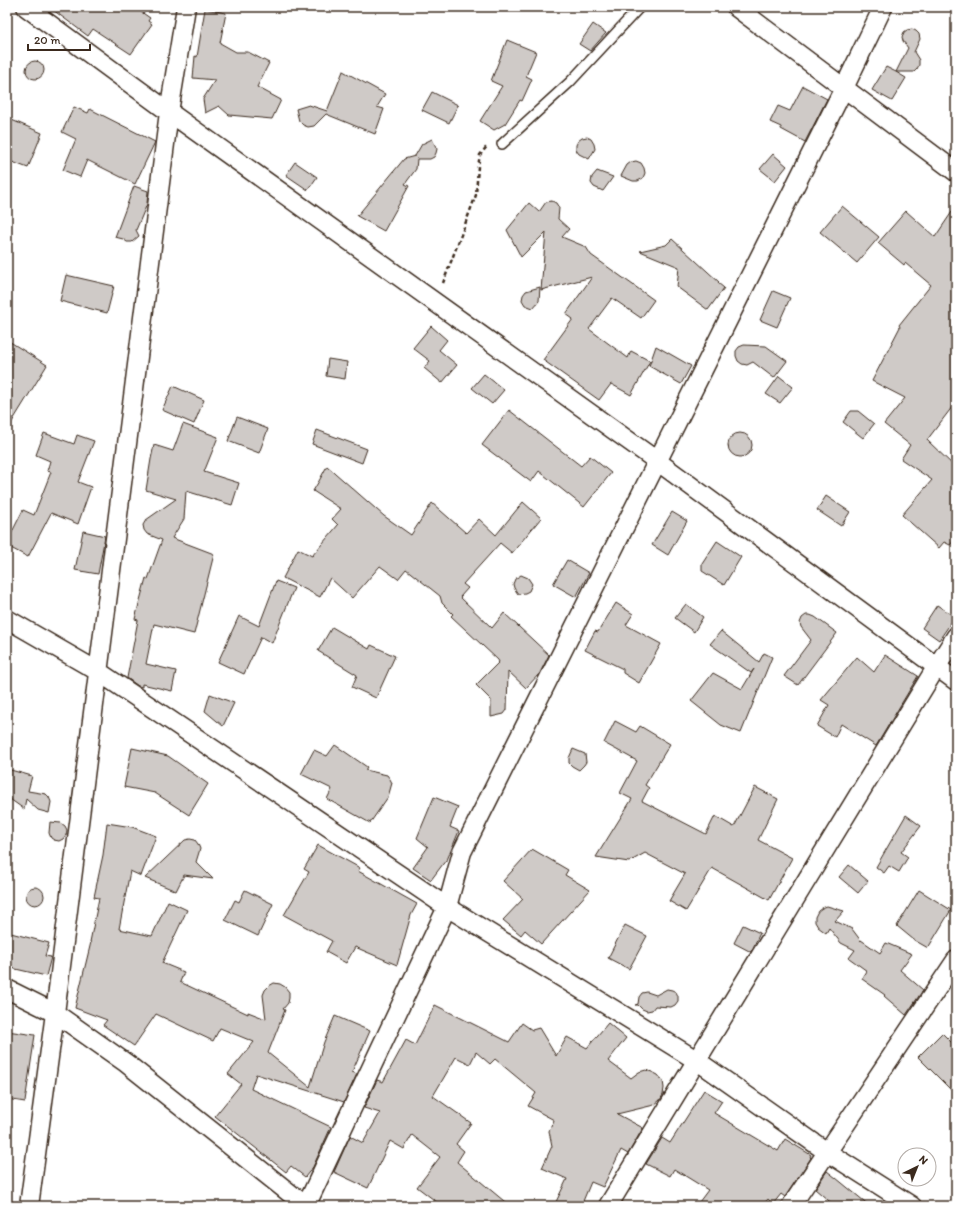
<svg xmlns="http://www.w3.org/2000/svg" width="963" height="1213" viewBox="0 0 963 1213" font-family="Itim,sans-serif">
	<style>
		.building { fill: #cfcac7; stroke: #3b2a1e }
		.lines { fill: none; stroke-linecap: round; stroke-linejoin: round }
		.service-casing { stroke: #3b2a1e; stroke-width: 12 }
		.minor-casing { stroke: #3b2a1e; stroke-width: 21 }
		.path { stroke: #3b2a1e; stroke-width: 2.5; stroke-dasharray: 4 3; stroke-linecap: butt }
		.service { stroke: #fff; stroke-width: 9 }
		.minor { stroke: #fff; stroke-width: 18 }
	</style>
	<rect width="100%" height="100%" fill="#fff"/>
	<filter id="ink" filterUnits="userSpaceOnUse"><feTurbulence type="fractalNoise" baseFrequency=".025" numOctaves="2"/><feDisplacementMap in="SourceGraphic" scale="8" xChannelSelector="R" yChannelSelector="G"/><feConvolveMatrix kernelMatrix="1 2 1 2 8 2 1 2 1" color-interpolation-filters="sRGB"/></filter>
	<g filter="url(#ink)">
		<!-- building -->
		<path class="building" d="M49 7H134L150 18 148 21 152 24 131 54 93 29 88 36Z
			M205 9 226 13 220 43 236 52H248L269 63 257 87 281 100 272 119 229 115 219 106 205 113 203 99 215 80 193 78 195 56 197 57Z
			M593 24 606 33 590 51 579 44Z
			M912 29 916 31 919 34 920 39 914 52 919 60V65L917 69 914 72H896L906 78 892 101 872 90 886 67 896 72 908 48 903 41 902 37 904 32 907 30Z
			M507 40 536 52 526 76 532 79 522 101 520 100 505 124 494 130 480 121 502 86 491 81Z
			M26 70a9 9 0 1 1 18 0a9 9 0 1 1-18 0Z
			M343 71 385 94 377 107 384 109 375 134 326 114 314 126 308 127 303 125 299 121 296 109 309 105 327 111Z
			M803 86 827 99 805 142 781 129V127L770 122 778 106 790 111Z
			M432 92 458 105 449 123 422 110Z
			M74 107 88 113 90 109 155 142 135 184 87 160 80 177 63 170 76 139 62 132Z
			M7 118 42 133 28 168 7 160Z
			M587 137 591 139 594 144 595 149 589 159 579 154 576 150V145L578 141 582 138Z
			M432 139 437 149 436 153 434 157 430 159H417L416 169 405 184 409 186 384 231 357 216 404 159 415 156 422 144Z
			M773 154 787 166 775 181 760 169Z
			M636 161 641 163 644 168 645 173 643 178 638 181H633L621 176 627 165 631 162Z
			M295 162 317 177 308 190 286 175Z
			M597 171 613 177 603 191 594 187 591 183 592 177Z
			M134 186 148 191 147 204 136 230 139 236 132 242H127L123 239 115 237Z
			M552 201 556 203 559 208 558 219 569 229 562 237 586 247 591 255 654 300 641 318 612 298 589 329 628 358 631 351 650 361 631 395 611 384 599 400 543 360 573 319 566 314 592 277 541 290 546 232 521 257 507 230 529 203 539 212 546 202Z
			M842 206 879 237 857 263 820 232Z
			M956 206V402L927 440 956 468V538L950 545 944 542 939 548 902 515 932 480 901 459 910 445 884 424 905 398 872 381 900 327 899 325 931 285 905 263 904 265 878 243 906 211 935 237Z
			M672 239 719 282 718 283 724 288 708 310 677 287 679 267 640 251 666 245Z
			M66 275 114 286 107 313 60 301Z
			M540 287 539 301 533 308 525 305 522 300 523 295 526 291Z
			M773 291 790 298 777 327 760 320Z
			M431 326 447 340 439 350 457 365 442 383 424 368 430 361 413 348Z
			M7 340 47 365 7 430Z
			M744 345 766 346 787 361 774 378 753 362 747 365 742 364 738 361 736 356V351L739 347Z
			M656 346 691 366 681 384 649 366Z
			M328 359 347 362 345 379 326 376Z
			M484 374 504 390 492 404 472 388Z
			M779 376 793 387 780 403 766 394Z
			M173 386 204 400 194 424 162 410Z
			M509 410 581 466 590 456 611 473 584 507 539 471 531 482 482 445Z
			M851 411H858L874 424 863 438 843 422Z
			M237 417 268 429 259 453 228 441Z
			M183 424 218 437 204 472 239 483 232 505 186 491 184 519 172 538 214 554 194 634 154 624 146 664 176 671 172 691 142 684V687L138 686 127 678 138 620 135 619 146 578 148 579 162 540 147 534 144 530 143 525 146 520 176 499 146 490 151 459 154 445 173 451Z
			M317 430 367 449 362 463 312 444Z
			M44 433 74 444 77 435 94 441 78 482 91 487 78 524 51 513 28 557 7 546V542L23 510 34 515 51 472 47 471 50 461 36 455Z
			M728 445a12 12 0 1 1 24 0a12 12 0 1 1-24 0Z
			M327 466 384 516 411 535 432 503 466 533 479 519 496 535 523 502 541 518 512 553 500 543 463 584 468 588 460 597 492 628 504 613 549 655 540 673 526 688 508 671 507 710 504 714 491 717V700L476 685 499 662 498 660 451 616 453 614 442 603 440 596 406 569 398 579 380 566 352 598 330 578 320 597 283 578 298 549 312 556 338 525 332 519 341 509 313 491 319 481Z
			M826 496 850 512 841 526 817 510Z
			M672 512 687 521 668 555 652 545Z
			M83 531 105 536 98 574 75 570Z
			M717 541 741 557 724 585 702 571V564Z
			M567 560 589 573 576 597 553 584Z
			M521 575 528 578 532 584 529 591 525 593 518 594 514 588 513 584 515 579Z
			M276 581 294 588 272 643 261 637 244 674 218 662 239 616 259 626Z
			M616 603 633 614 626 625 661 644 639 683 623 673V669L585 650 595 631 598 632Z
			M686 604 703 617 694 632 675 618Z
			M937 605 955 617 939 640 922 628Z
			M806 615H810L815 617 837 633 798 685 784 676 811 640 801 627 800 623 802 618Z
			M332 627 369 649 371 645 395 656 376 698 352 687 357 675 318 651Z
			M721 631 759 662 764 653 772 657 741 733 721 725 691 701 713 673 742 689 754 669 751 673 710 644Z
			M885 655 918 676 876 746 841 724 835 737 817 726 829 705 821 700 857 657 874 672Z
			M210 694 234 703 223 726 205 711Z
			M615 721 636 732 640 726 670 744 645 785 649 788 642 801 706 834 715 816 734 827 755 787 778 799 758 840 792 858 769 900 712 868 686 911 669 901 685 874 645 853 629 862 596 857 632 799 620 793 637 761 604 743Z
			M335 745 367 767 365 770 387 775 390 779 392 783 388 797 370 823 327 799 332 789 301 774 314 750 327 756Z
			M132 748 168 756 208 784 189 815 155 793 124 787Z
			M573 749 585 754 586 762 584 765 579 770 572 766 569 763V758Z
			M7 769 32 776 28 791 46 794 49 797 51 802 49 813 38 810 26 799 24 809 7 797Z
			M434 797 458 807 450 827 459 831 447 860H446L431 880 413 868 428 847 417 838Z
			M906 815 921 826 901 852 908 857 899 872 889 866 884 873 876 867Z
			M50 822 61 823 65 826 67 830 66 835 63 839 59 841 54 840 51 838 49 833Z
			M107 823 132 827 156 836 141 876 130 871 119 929 152 936 168 901 187 910 162 963 184 972 180 982 248 1014V1012L266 1019 263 995 265 990 269 986 274 983 280 984 285 987 289 992V998L288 1003 283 1009 285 1010 268 1053 310 1087 324 1042 335 1016 370 1031 352 1072 357 1074 344 1102 256 1074 251 1089 331 1127 313 1167 305 1177 291 1166 286 1172 215 1116 241 1084 228 1074 254 1042 220 1028 213 1041 156 1014 134 1046 103 1025 107 1020 75 1008 91 942H90L99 898 94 897 103 855Z
			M190 839 195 840 198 844 200 849 196 862 213 879 184 875 176 891 145 878 185 840Z
			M318 845 360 868 358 871 417 904 411 915 397 965 355 947 346 963 326 952 332 941 284 915 309 872 304 869Z
			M532 849 568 870 565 875 590 890 541 944 525 930 521 935 503 920 523 899 503 881Z
			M849 865 868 881 858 893 839 877Z
			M26 896a9 9 0 1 1 18 0a9 9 0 1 1-18 0Z
			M245 890 273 904 258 936 225 920 235 900 239 902Z
			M919 890 951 910 928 948 914 940 897 926Z
			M827 906 844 911 835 921 852 929 861 941V940L880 953 886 943 912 954 900 970 923 990 906 1015 884 996 885 995 862 979 867 971 849 958 855 950 841 943 829 928 826 933 818 927 815 922V917L818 911 822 908Z
			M625 925 647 936 629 969 608 958Z
			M743 925 760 933 751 952 734 943Z
			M7 932 49 943 45 956 51 957 46 976 7 967Z
			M667 989 672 990 676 992 678 996V1001L675 1005 671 1007 655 1006 652 1010 647 1011 642 1009 638 1005H635L638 1004 639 997 642 993 647 992 656 995Z
			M435 1005 509 1042 522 1023 532 1030 539 1028 556 1056 567 1037 587 1048 608 1023 626 1038 608 1061 631 1078 639 1072 646 1070 652 1072 658 1075 663 1081 664 1088 663 1095 660 1100 654 1105 617 1114 643 1128 628 1154 621 1150 603 1187 591 1182 581 1206H554L567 1179 542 1168 552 1146 549 1131 554 1120 528 1106 536 1093 495 1059 490 1064 476 1052 470 1064 456 1057 433 1096 471 1123 456 1144 464 1151 457 1162 510 1206H442L417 1187 440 1157 412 1135 404 1149 390 1141 368 1188 334 1172 350 1136 363 1143 380 1113 364 1108 377 1080 383 1082 406 1040 415 1045Z
			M7 1031 35 1035 25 1102 7 1099Z
			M942 1033 956 1047V1095L918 1057Z
			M704 1090 722 1101 714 1113 778 1151 785 1139 811 1155 810 1157 811 1158 785 1197 781 1194 773 1204 768 1199 762 1206H696L708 1190 674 1169 670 1176 646 1164 662 1138 670 1143Z
			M827 1171 836 1178 870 1206H835L815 1189Z"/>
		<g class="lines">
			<!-- service casing -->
			<g class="service-casing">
				<path id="service" d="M502 144 570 82 640 7"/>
			</g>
			<!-- minor casing -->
			<g class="minor-casing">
				<path id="minor" d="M26 7 169 112 657 461 956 681
					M736 7 956 172
					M7 619 99 672 447 907 696 1060 827 1152 912 1206
					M7 989 55 1013 126 1063 306 1206 447 907 462 852 844 88 883 7
					M29 1206 55 1013 169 112 186 7
					M608 1206 937 666 956 636
					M791 1206 956 960"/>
			</g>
			<!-- path -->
			<path class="path" d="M443 283 476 195 478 166 480 155 488 145"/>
			<!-- service -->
			<use href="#service" class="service"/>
			<!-- minor -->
			<use href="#minor" class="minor"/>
		</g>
	</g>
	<!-- margin -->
	<rect width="963" height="1213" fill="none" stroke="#fff" stroke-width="24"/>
	<rect x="12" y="12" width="939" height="1189" fill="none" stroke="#3b2a1e" stroke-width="1.5" filter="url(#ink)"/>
	<!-- north arrow -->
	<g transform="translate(917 1167) rotate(43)"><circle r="19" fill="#ffffff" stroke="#b1aaa5"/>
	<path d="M0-3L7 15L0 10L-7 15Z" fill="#3b2a1e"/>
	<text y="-6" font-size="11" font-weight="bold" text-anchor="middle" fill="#3b2a1e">N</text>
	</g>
	<!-- scale -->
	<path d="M28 44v6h62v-6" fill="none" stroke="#3b2a1e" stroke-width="2"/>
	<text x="34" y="44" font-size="12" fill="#3b2a1e" stroke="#ffffff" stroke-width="3" paint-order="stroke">20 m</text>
</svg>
